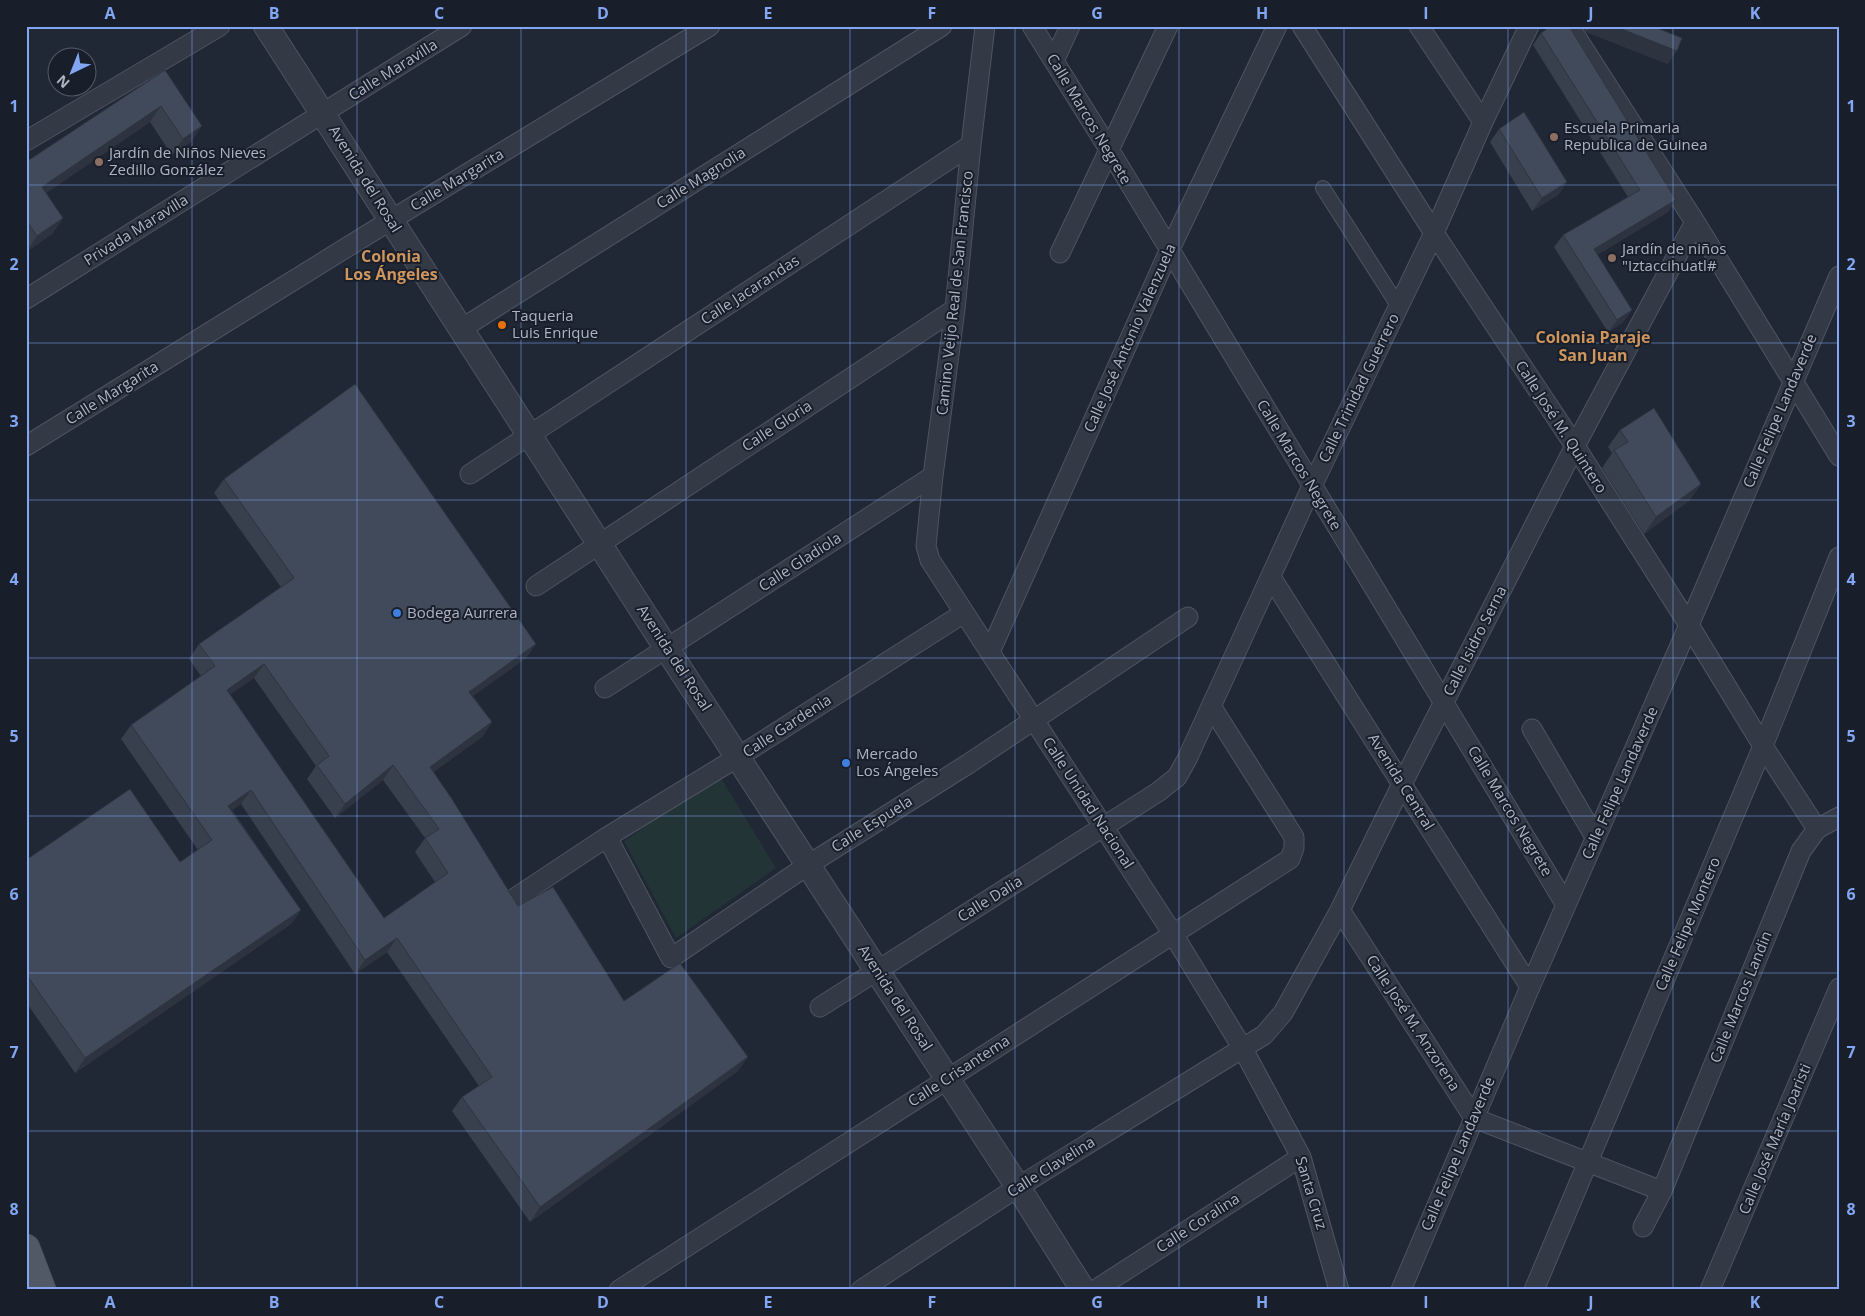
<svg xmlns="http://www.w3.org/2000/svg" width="1865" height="1316" viewBox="0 0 1865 1316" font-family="'Open Sans',sans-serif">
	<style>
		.green { fill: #233437 }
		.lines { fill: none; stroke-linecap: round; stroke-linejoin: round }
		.pedestrian-casing { stroke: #4e5461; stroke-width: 16 }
		.minor-casing { stroke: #4e5461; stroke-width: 21 }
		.tertiary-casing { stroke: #4e5461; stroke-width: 26 }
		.primary-casing { stroke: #3d434f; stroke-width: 29 }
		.pedestrian { stroke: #333a46; stroke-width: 14 }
		.minor { stroke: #333a46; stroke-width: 19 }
		.tertiary { stroke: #333a46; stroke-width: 24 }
		.primary { stroke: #515866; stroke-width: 28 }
		.wall { fill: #38404d; fill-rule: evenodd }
		.shaded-wall { fill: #2e343f }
		.building { fill: #414a5a; stroke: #2e343f; fill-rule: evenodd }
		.grid { fill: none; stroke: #82a6f3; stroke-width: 1; stroke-opacity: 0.55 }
		.education-dot { fill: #8d6e63; stroke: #191f2a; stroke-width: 2 }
		.food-dot { fill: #e8710a; stroke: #191f2a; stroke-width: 2 }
		.shop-dot { fill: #3f7fe0; stroke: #191f2a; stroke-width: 2 }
		.labels { text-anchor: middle; stroke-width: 4; stroke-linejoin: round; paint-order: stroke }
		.street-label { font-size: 15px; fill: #adb4c3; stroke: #191f2a }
		.poi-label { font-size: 15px; fill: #adb4c3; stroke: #191f2a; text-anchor: start }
		.neighbourhood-label { font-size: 16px; font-weight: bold; fill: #ce955d; stroke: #191f2a }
		.neatline { fill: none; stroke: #82a6f3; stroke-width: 2 }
		.grid-label { font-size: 16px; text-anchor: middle; font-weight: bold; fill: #82a6f3 }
	</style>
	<rect width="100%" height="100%" fill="#202735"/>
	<!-- green -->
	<path class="green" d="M719 775 776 868 676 938 624 841Z"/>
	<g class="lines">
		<!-- pedestrian casing -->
		<g class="pedestrian-casing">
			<path id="pedestrian" d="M1323 188 1399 307"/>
		</g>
		<!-- minor casing -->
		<g class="minor-casing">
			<path id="minor" d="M985 26 971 145 955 309 933 476 926 546 930 560 1173 934 1243 1049 1301 1157 1339 1290
				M1032 26 1110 151 1566 905
				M1302 26 1434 233 1575 446 1689 625 1763 746 1817 829
				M1419 26 1483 122
				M1569 26 1695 222 1839 456
				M1054 61 1070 26
				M26 141 220 26
				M1060 253 1168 26
				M26 299 462 26
				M461 329 942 26
				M26 446 391 220 710 26
				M470 474 971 145
				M1271 577 1530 987
				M536 586 955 309
				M990 652 1169 251 1277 26
				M605 688 933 476
				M1532 729 1595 837
				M607 837 671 958 808 865 968 764 1188 617
				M515 898 607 837 738 757 964 613
				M1340 910 1474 1118 1662 1191
				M820 1007 1158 792 1177 777 1187 759 1312 486 1434 233 1483 122 1529 26
				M1643 1227 1662 1191 1801 851 1817 829 1839 817
				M619 1290 1290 859 1294 848V837L1211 706
				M861 1290 1018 1187 1264 1035 1283 1013 1340 910 1402 784 1575 446 1695 222
				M1095 1290 1301 1157
				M1401 1290 1530 987 1689 625 1839 276
				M1534 1290 1763 746 1839 557
				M1710 1290 1839 988"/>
		</g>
		<!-- tertiary casing -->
		<g class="tertiary-casing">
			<path id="tertiary" d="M266 26 667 649 1018 1187 1083 1290"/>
		</g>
		<!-- primary casing -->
		<g class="primary-casing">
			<path id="primary" d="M26 1248 42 1290"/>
		</g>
		<!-- pedestrian -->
		<use href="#pedestrian" class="pedestrian"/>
		<!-- minor -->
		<use href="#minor" class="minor"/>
		<!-- tertiary -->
		<use href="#tertiary" class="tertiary"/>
		<!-- primary -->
		<use href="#primary" class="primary"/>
	</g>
	<!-- wall -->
	<path class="wall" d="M1583 26H1652L1668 64 1586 32Z
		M1541 33 1676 200 1668 212 1597 255 1632 310 1623 322 1608 332 1554 247 1563 235 1628 197 1533 45Z
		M165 70 191 142 172 155 150 122 46 193 63 218 52 234 26 252V162Z
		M1499 129 1567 182 1558 195 1532 211 1490 142Z
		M1620 430 1701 484 1689 501 1644 534 1602 468 1612 453 1608 447Z
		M224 479 536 644 526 658 473 696 492 722 482 737 433 772 518 906 624 1001 738 1071 530 1222 452 1111 462 1097 479 1086 387 952 355 974 241 804 232 810 301 910 291 924 75 1073 26 1002V860L180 862 198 850 121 739 131 725 201 676 189 659 199 644 281 587 214 493ZM254 678 316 766 307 779 335 818 383 780 425 838 415 852 435 882 384 918 230 694Z"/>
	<!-- shaded-wall -->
	<path class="shaded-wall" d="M1591 26H1614L1677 51 1668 64 1586 32Z
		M161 106 150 122 31 203 42 187Z
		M202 126 191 142 172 155 183 139Z
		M1567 182 1558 195 1532 211 1542 198Z
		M1676 200 1668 212 1585 262 1594 249Z
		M63 218 52 234 26 252 37 236Z
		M1632 310 1623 322 1608 332 1617 320Z
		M1701 484 1689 501 1644 534 1656 517Z
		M536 644 526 658 459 706 469 692Z
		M264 664 254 678 217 704 227 690Z
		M492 722 482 737 420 782 430 767Z
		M393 765 383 780 335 818 345 804Z
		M251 790 241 804 218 820 228 806Z
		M301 910 291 924 75 1073 85 1058Z
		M397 938 387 952 355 974 365 960Z
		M748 1057 738 1071 530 1222 540 1207Z"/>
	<!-- building -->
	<path class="building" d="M1551 26H1569L1676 200 1594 249 1632 310 1617 320 1563 235 1640 190 1541 33Z
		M1614 26H1652L1682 38 1677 51Z
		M165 70 202 126 183 139 161 106 42 187 63 218 37 236 26 220V162Z
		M1524 112 1567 182 1542 198 1499 129Z
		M355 384 536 644 469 692 492 722 430 767 452 799 518 906 553 887 624 1001 680 963 748 1057 540 1207 462 1097 492 1077 397 938 365 960 251 790 228 806 301 910 85 1058 26 974V860L130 789 180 862 212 840 131 725 215 666 199 644 294 578 224 479ZM264 664 329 756 317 765 345 804 393 765 439 829 425 838 448 873 384 918 227 690Z
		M1654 408 1701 484 1656 517 1614 450 1628 442 1620 430Z"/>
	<!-- grid -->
	<path class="grid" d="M192 26V1290M357 26V1290M521 26V1290M686 26V1290M850 26V1290M1015 26V1290M1179 26V1290M1344 26V1290M1508 26V1290M1673 26V1290M26 185H1839M26 343H1839M26 500H1839M26 658H1839M26 816H1839M26 973H1839M26 1131H1839"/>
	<!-- markers -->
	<g class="education-dot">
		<circle cx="1554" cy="137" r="5"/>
		<circle cx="99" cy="162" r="5"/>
		<circle cx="1612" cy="258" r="5"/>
	</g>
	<circle class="food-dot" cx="502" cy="325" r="5"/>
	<g class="shop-dot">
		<circle cx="397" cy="613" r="5"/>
		<circle cx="846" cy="763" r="5"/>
	</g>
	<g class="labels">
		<!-- street labels -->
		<g class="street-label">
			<text transform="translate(393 70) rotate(-32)" y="5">Calle Maravilla</text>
			<text transform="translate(1089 119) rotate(59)" y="5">Calle Marcos Negrete</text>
			<text transform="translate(701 178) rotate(-32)" y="5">Calle Magnolia</text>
			<text transform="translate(365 179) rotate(58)" y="5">Avenida del Rosal</text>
			<text transform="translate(457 180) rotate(-31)" y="5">Calle Margarita</text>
			<text transform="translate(136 230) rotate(-32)" y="5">Privada Maravilla</text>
			<text transform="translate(750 290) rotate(-33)" y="5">Calle Jacarandas</text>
			<text transform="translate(955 293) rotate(-84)" y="5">Camino Veijo Real de San Francisco</text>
			<text transform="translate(1130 338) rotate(-66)" y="5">Calle José Antonio Valenzuela</text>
			<text transform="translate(1359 388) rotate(-64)" y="5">Calle Trinidad Guerrero</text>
			<text transform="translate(112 393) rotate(-32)" y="5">Calle Margarita</text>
			<text transform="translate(1780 411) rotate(-67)" y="5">Calle Felipe Landaverde</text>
			<text transform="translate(777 426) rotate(-33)" y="5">Calle Gloria</text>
			<text transform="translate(1561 427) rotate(57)" y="5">Calle José M. Quintero</text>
			<text transform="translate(1299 465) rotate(59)" y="5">Calle Marcos Negrete</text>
			<text transform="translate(800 562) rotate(-33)" y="5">Calle Gladiola</text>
			<text transform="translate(1475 641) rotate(-63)" y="5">Calle Isidro Serna</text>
			<text transform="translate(674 658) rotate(57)" y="5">Avenida del Rosal</text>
			<text transform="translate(787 726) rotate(-33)" y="5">Calle Gardenia</text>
			<text transform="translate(1401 782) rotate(58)" y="5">Avenida Central</text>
			<text transform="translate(1620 783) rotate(-66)" y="5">Calle Felipe Landaverde</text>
			<text transform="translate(1088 803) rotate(57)" y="5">Calle Unidad Nacional</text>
			<text transform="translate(1510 811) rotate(59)" y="5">Calle Marcos Negrete</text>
			<text transform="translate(872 824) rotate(-32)" y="5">Calle Espuela</text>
			<text transform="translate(990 899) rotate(-32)" y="5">Calle Dalia</text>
			<text transform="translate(1688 924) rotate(-67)" y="5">Calle Felipe Montero</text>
			<text transform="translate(1741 997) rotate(-68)" y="5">Calle Marcos Landin</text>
			<text transform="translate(895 998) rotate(57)" y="5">Avenida del Rosal</text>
			<text transform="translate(1413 1023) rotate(57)" y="5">Calle José M. Anzorena</text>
			<text transform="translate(959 1071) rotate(-33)" y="5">Calle Crisantema</text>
			<text transform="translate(1775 1139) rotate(-67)" y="5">Calle José María Joaristi</text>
			<text transform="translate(1458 1154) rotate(-67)" y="5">Calle Felipe Landaverde</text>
			<text transform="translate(1051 1167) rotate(-32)" y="5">Calle Clavelina</text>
			<text transform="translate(1311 1193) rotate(73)" y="5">Santa Cruz</text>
			<text transform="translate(1198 1223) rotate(-33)" y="5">Calle Coralina</text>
		</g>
		<!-- poi labels -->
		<g class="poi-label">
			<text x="1564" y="133">Escuela Primaria<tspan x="1564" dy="17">Republica de Guinea</tspan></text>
			<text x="109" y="158">Jardín de Niños Nieves<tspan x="109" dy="17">Zedillo González</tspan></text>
			<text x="1622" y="254">Jardín de niños<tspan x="1622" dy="17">"Iztaccihuatl#</tspan></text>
			<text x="512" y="321">Taqueria<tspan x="512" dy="17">Luis Enrique</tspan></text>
			<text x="407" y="618">Bodega Aurrera</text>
			<text x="856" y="759">Mercado<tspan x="856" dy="17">Los Ángeles</tspan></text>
		</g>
		<!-- neighbourhood labels -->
		<g class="neighbourhood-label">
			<text x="391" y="262">Colonia<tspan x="391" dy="18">Los Ángeles</tspan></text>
			<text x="1593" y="343">Colonia Paraje<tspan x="1593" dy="18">San Juan</tspan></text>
		</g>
	</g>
	<!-- border -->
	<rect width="1865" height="1316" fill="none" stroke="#191f2a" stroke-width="55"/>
	<!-- north arrow -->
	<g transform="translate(72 72) rotate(223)"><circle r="24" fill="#191f2a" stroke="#545b67"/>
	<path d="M0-4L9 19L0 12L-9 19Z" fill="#82a6f3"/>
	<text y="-8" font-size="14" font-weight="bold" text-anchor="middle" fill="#adb4c3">N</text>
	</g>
	<rect x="28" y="28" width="1810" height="1260" class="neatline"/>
	<g class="grid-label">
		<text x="110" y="19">A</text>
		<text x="274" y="19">B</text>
		<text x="439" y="19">C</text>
		<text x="603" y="19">D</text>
		<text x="768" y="19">E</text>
		<text x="932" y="19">F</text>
		<text x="1097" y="19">G</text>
		<text x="1262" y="19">H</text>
		<text x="1426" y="19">I</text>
		<text x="1591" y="19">J</text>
		<text x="1755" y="19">K</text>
		<text x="14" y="112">1</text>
		<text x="1851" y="112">1</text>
		<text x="14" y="270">2</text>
		<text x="1851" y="270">2</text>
		<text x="14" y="427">3</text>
		<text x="1851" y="427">3</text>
		<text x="14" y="585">4</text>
		<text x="1851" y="585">4</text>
		<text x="14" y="742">5</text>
		<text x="1851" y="742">5</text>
		<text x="14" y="900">6</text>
		<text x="1851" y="900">6</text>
		<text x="14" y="1058">7</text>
		<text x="1851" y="1058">7</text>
		<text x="14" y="1215">8</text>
		<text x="1851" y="1215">8</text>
		<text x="110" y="1308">A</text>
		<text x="274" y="1308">B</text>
		<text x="439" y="1308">C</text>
		<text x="603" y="1308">D</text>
		<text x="768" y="1308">E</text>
		<text x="932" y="1308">F</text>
		<text x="1097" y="1308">G</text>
		<text x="1262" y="1308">H</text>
		<text x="1426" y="1308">I</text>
		<text x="1591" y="1308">J</text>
		<text x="1755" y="1308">K</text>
	</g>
</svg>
